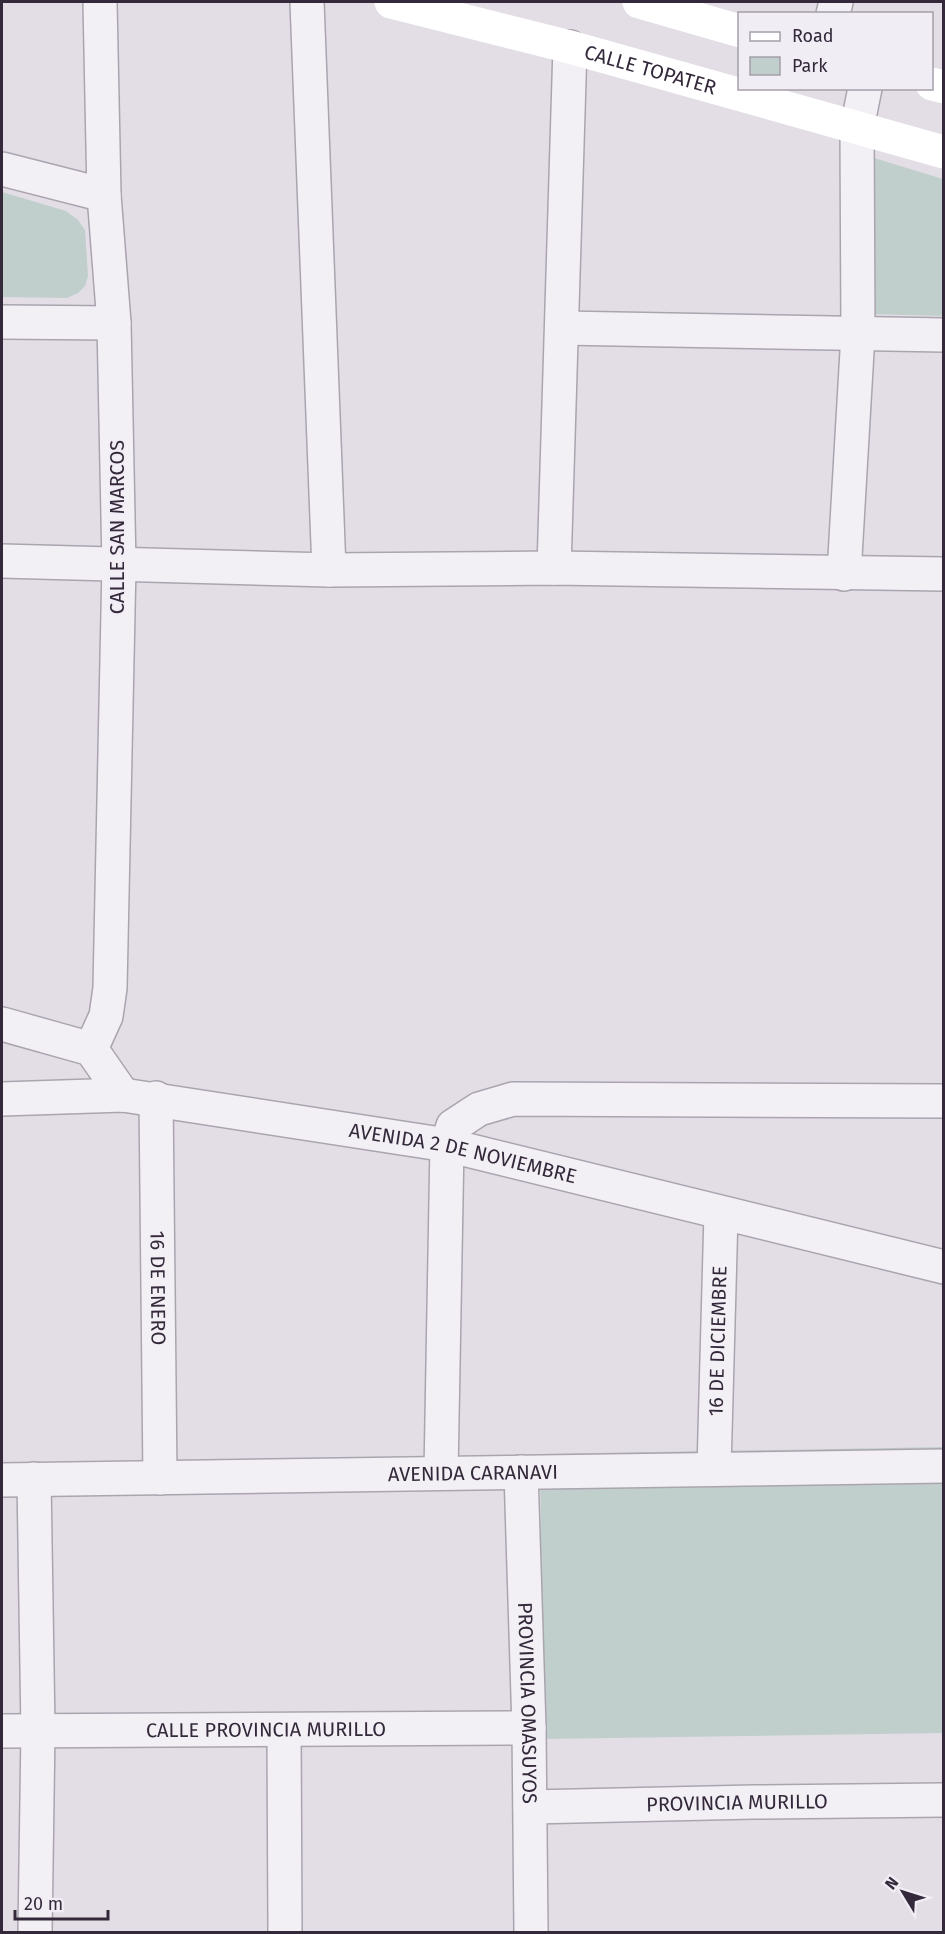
<svg xmlns="http://www.w3.org/2000/svg" width="945" height="1934" viewBox="0 0 945 1934" font-family="'Fira Sans',sans-serif">
	<style>
		.green { fill: #c0cfcb }
		.lines { fill: none; stroke-linecap: round; stroke-linejoin: round }
		.street-casing { stroke: #aba4af; stroke-width: 36 }
		.street { stroke: #f3f0f5; stroke-width: 33 }
		.secondary { stroke: #fff; stroke-width: 33 }
		.labels { text-anchor: middle; stroke-width: 4.5; stroke-linejoin: round; paint-order: stroke }
		.street-label { font-size: 20px; fill: #34293b; stroke: #f1edf4 }
	</style>
	<rect width="100%" height="100%" fill="#e3dee6"/>
	<!-- green -->
	<path class="green" d="M874 158 943 179 944 316 867 314Z
		M2 192 66 211 78 220 85 230 88 276 85 286 78 293 67 298 2 297Z
		M943 1447V1733L543 1739 540 1454Z"/>
	<g class="lines">
		<!-- street casing -->
		<g class="street-casing">
			<g id="street">
				<path d="M307 2 329 570"/>
				<path d="M833 14 836 2"/>
				<path d="M2 169 104 195"/>
				<path d="M2 322 114 323"/>
				<path d="M562 328 944 335"/>
				<path d="M2 561 329 570 554 568 944 574"/>
				<path d="M554 568 570 47"/>
				<path d="M844 574 858 334 857 128 865 88"/>
				<path d="M2 1024 91 1049 123 1095"/>
				<path d="M91 1049 106 1016 110 988 119 565 114 323 104 195 100 2"/>
				<path id="s1" d="M156 1098 160 1478"/>
				<path id="s2" d="M2 1099 123 1095 447 1145 944 1267"/>
				<path id="s3" d="M714 1469 721 1214"/>
				<path id="s4" d="M521 1472 529 1728 531 1932"/>
				<path d="M441 1473 447 1145 453 1126 479 1109 513 1099 944 1101"/>
				<path d="M34 1479 38 1731 35 1932"/>
				<path id="s5" d="M2 1480 944 1466"/>
				<path d="M284 1730 285 1932"/>
				<path id="s6" d="M2 1731 529 1728"/>
				<path id="s7" d="M530 1807 754 1802 944 1800"/>
			</g>
		</g>
		<!-- street -->
		<use href="#street" class="street"/>
		<!-- secondary -->
		<g class="secondary">
			<path id="s8" d="M391 2 570 47 944 152"/>
			<path d="M639 2 740 31"/>
			<path d="M932 84 944 87"/>
		</g>
	</g>
	<g class="labels">
		<!-- street labels -->
		<g class="street-label">
			<text dy="7" stroke="none"><textPath href="#s8" startOffset="268">CALLE TOPATER</textPath></text>
			<text transform="translate(117 527) rotate(-90)" y="7">CALLE SAN MARCOS</text>
			<text dy="7" stroke="none"><textPath href="#s2" startOffset="466">AVENIDA 2 DE NOVIEMBRE</textPath></text>
			<text dy="7" stroke="none"><textPath href="#s1" startOffset="190">16 DE ENERO</textPath></text>
			<text dy="7" stroke="none"><textPath href="#s3" startOffset="128">16 DE DICIEMBRE</textPath></text>
			<text dy="7" stroke="none"><textPath href="#s5" startOffset="471">AVENIDA CARANAVI</textPath></text>
			<text dy="7" stroke="none"><textPath href="#s4" startOffset="231">PROVINCIA OMASUYOS</textPath></text>
			<text dy="7" stroke="none"><textPath href="#s6" startOffset="264">CALLE PROVINCIA MURILLO</textPath></text>
			<text dy="7" stroke="none"><textPath href="#s7" startOffset="207">PROVINCIA MURILLO</textPath></text>
		</g>
	</g>
	<!-- border -->
	<rect width="945" height="1934" fill="none" stroke="#34293b" stroke-width="6"/>
	<!-- legend -->
	<rect x="738" y="12" width="195" height="78" fill="#f1edf4" stroke="#a59faa" stroke-width="1.5"/>
	<rect x="750" y="32" width="30" height="9" fill="#ffffff" stroke="#a59faa" stroke-width="1.5"/>
	<text x="792" y="42" font-size="18" fill="#34293b">Road</text>
	<rect x="750" y="57" width="30" height="18" fill="#c0cfcb" stroke="#a59faa" stroke-width="1.5"/>
	<text x="792" y="72" font-size="18" fill="#34293b">Park</text>
	<!-- north arrow -->
	<g transform="translate(903 1892) rotate(308)" stroke="#f1edf4" stroke-width="4.5" paint-order="stroke">
	<path d="M0-4.5L10 22L0 15L-10 22Z" fill="#34293b"/>
	<text y="-9" font-size="16" font-weight="bold" text-anchor="middle" fill="#34293b">N</text>
	</g>
	<!-- scale -->
	<path d="M15 1910v9h93v-9" fill="none" stroke="#34293b" stroke-width="3"/>
	<text x="24" y="1910" font-size="18" fill="#34293b" stroke="#f1edf4" stroke-width="4.5" paint-order="stroke">20 m</text>
</svg>
